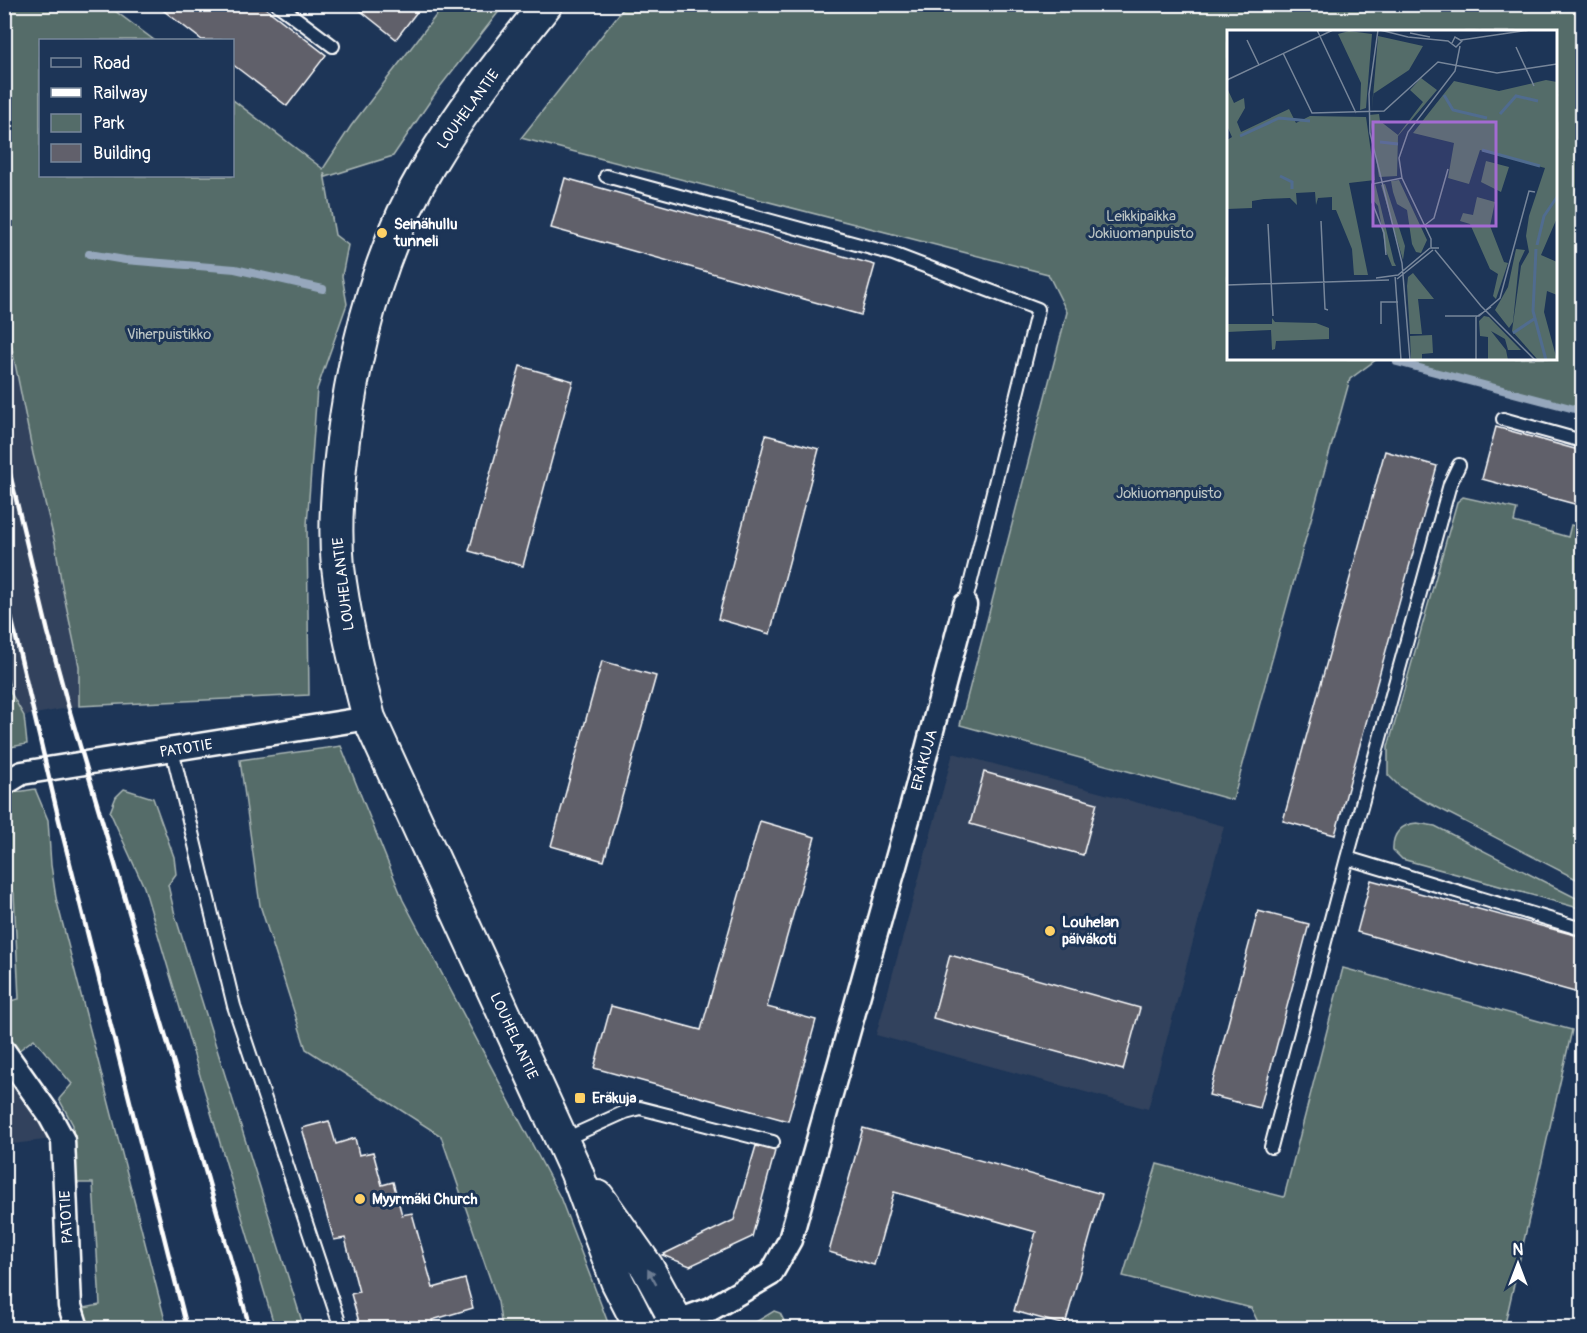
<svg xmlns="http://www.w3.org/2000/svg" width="1587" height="1333" viewBox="0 0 1587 1333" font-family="Pangolin,sans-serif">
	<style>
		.built { fill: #31425d }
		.green { fill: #546c69; stroke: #aab6b4; stroke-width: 1.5 }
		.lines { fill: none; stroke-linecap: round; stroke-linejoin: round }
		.stream { stroke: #96a7bc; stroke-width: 8 }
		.building { fill: #61606b; stroke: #fff; stroke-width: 1.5 }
		.service-casing { stroke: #fff; stroke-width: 16 }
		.minor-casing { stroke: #fff; stroke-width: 27 }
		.secondary-casing { stroke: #fff; stroke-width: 36 }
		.service { stroke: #1d3557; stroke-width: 12 }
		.minor { stroke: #1d3557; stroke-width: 22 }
		.secondary { stroke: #1d3557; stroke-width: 32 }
		.rail { stroke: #fff; stroke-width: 4.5 }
		.oneway { fill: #6c7c92 }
		.poi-dot { fill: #ffd166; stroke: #1d3557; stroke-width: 2 }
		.labels { text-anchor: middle; stroke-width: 6; stroke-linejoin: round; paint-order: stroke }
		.street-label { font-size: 15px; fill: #fff; stroke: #1d3557 }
		.park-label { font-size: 15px; fill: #bbc4c3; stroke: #1d3557 }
		.poi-label { font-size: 15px; font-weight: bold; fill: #fff; stroke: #1d3557; text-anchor: start }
		.inset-river { fill: none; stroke: #506c8f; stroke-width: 3 }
		.inset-road { fill: none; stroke: #77869a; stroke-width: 1.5 }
		.view { fill: #a36bd2; fill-opacity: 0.15; stroke: #a36bd2; stroke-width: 3 }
		.inset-edge { fill: none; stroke: #fff; stroke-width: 3 }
	</style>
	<rect width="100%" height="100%" fill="#1d3557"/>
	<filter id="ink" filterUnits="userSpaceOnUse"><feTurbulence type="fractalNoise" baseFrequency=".0167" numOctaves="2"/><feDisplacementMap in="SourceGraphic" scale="12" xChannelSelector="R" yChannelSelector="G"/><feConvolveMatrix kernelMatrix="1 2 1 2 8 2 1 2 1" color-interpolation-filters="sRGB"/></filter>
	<g filter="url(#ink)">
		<!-- built -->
		<path class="built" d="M4 313 33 454 55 543 62 586 79 666V706L24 716 11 693 5 669Z
			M953 753 1224 826 1148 1109 876 1035Z
			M5 1075 52 1139 5 1145Z"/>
		<!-- green -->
		<path class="green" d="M4 5H107L154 40H40V176H232L233 100 323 169 351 126 444 5H504L439 88 393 156 326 177 324 173 335 235 348 245 342 276 347 304 317 389 307 525 309 695 79 706V666L62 586 55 543 33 454 5 313Z
			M626 5H1582V411L1391 359 1556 358V32H1228V358L1377 359 1350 379 1233 800 960 725 1067 312 1048 274 521 138Z
			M1463 497 1517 509 1514 522 1568 537 1571 525 1582 528V882L1419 798 1400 787 1388 775V747L1457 502Z
			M5 669 11 693 24 716 27 744 5 748Z
			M341 746 403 900 560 1197 610 1328H502L498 1302 441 1136 306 1049 260 905 240 760Z
			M35 789 48 820 51 865 56 898 167 1328H89L84 1308 100 1305 93 1183H75L73 1125 59 1099 72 1084 34 1039 18 1051 5 1034V1002L19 999 14 893 5 887V794Z
			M124 789 153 798 174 857 176 874 168 885 175 915 304 1328H275L144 887 110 812 116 797Z
			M1417 823 1435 826 1582 901V909L1402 859 1393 850C1392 833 1402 824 1417 823Z
			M1343 968 1572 1030 1504 1328H1261L1251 1308 1123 1276 1157 1164 1284 1197Z
			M774 1311 780 1313 784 1321 783 1328H746Z"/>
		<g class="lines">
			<!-- stream -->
			<path class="stream" d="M89 254 125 260 235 269 323 289
				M1397 362 1582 411"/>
		</g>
		<!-- building -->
		<path class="building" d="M155 4H260L326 55 287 106 232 64V40H202Z
			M352 4H423L396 39Z
			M565 178 875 265 861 315 551 228Z
			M520 366 573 381 523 566 469 551Z
			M1496 427 1582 451V506L1482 479Z
			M766 435 819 449 770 634 718 619Z
			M1385 451 1437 466 1335 835 1283 821Z
			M602 661 656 676 604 861 551 846Z
			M984 772 1097 803 1083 855 970 824Z
			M760 821 815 837 767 1007 816 1020 788 1121 594 1068 611 1006 701 1030Z
			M1371 880 1582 937V994L1357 932Z
			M1258 911 1309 924 1260 1108 1209 1095Z
			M950 955 1140 1008 1123 1070 933 1018Z
			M329 1121 336 1144 355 1138 359 1155 373 1152 382 1185 393 1182 402 1215 412 1213 433 1288 465 1279 473 1308 432 1320 434 1329H361L351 1294 359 1292 345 1238 334 1240 302 1128Z
			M863 1128 1102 1194 1065 1325 1014 1311 1036 1232 894 1192 874 1265 829 1252Z
			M756 1146 775 1151 752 1237 690 1266 662 1255 734 1220Z"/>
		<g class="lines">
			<!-- service casing -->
			<g class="service-casing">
				<path id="service" d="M277 4 333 46
					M606 176 893 254 1038 309 965 605
					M1503 419 1582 441
					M1459 465 1450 484 1347 858 1582 929
					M172 750 234 1006 341 1328
					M563 1140 625 1112 640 1108 773 1142
					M1271 1147 1347 858"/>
			</g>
			<!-- minor casing -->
			<g class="minor-casing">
				<path id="minor" d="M4 784 22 773 369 718
					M4 1051 50 1116 63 1140 70 1306 77 1328
					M658 1328 711 1309 771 1274 790 1240 916 791 965 605"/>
			</g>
			<!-- secondary casing -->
			<g class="secondary-casing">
				<path id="secondary" d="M546 4C505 56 462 109 429 165 379 249 355 345 343 440 338 482 334 525 338 567 344 618 356 668 369 718L576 1171 617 1281 641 1328
					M598 1197 647 1267 680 1328"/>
			</g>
			<!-- service -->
			<use href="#service" class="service"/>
			<!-- minor -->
			<use href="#minor" class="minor"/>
			<!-- secondary -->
			<use href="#secondary" class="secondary"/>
			<!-- rail -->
			<path class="rail" d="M4 449 48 632 69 709 200 1152 250 1328
				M4 587 59 820 187 1328"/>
		</g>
		<!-- one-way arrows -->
		<defs><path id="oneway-solid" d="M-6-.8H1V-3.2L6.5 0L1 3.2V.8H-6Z" transform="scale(1.5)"/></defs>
		<use class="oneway" href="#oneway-solid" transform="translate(652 1277) rotate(-119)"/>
	</g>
	<!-- markers -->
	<g class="poi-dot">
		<circle cx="382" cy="233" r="6"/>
		<circle cx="1050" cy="931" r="6"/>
		<rect x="574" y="1092" width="12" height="12" rx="3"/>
		<circle cx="360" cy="1199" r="6"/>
	</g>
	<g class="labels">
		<!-- street labels -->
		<g class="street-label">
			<text transform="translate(468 109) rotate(-54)" y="5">LOUHELANTIE</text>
			<text transform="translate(343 584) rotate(-97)" y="5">LOUHELANTIE</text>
			<text transform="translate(186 748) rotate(-9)" y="5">PATOTIE</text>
			<text transform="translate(924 760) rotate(-75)" y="5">ERÄKUJA</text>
			<text transform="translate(514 1036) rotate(65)" y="5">LOUHELANTIE</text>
			<text transform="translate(66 1217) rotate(-93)" y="5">PATOTIE</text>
		</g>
		<!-- park labels -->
		<g class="park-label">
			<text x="1141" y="221">Leikkipaikka<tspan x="1141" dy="17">Jokiuomanpuisto</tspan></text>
			<text x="169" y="339">Viherpuistikko</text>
			<text x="1169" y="498">Jokiuomanpuisto</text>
		</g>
		<!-- poi labels -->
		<g class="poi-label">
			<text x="394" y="229">Seinähullu<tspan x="394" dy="17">tunneli</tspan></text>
			<text x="1062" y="927">Louhelan<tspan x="1062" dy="17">päiväkoti</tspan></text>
			<text x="592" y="1103">Eräkuja</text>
			<text x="372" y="1204">Myyrmäki Church</text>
		</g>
	</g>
	<!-- overview -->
	<g transform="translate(1227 30)">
		<rect width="330" height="330" fill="#1d3557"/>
		<path d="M122 1 145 4 139 78 133 80 134 53 111 4ZM151 6 196 16 182 40 146 64 145 80ZM194 48 210 60 171 106 170 146 152 147 142 85 152 84 153 91 171 105 196 72 183 60ZM319 50 330 52V188L314 225 330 232V265L320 261 317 282 330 330H311L285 301 294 236 302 222 299 206 302 186 318 138 253 120 242 154 221 148 227 113 186 103 227 51 272 61ZM0 58 7 73 17 68 18 78 10 92 14 102 62 79 69 93 83 86 139 87 148 150 122 153 141 245H127L125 219 109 180H105V167L91 168 89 175 88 162 69 163 70 175 63 168 37 169 25 171V178L0 179V110L5 107 0 96ZM259 131 282 137 274 162 254 152ZM172 150 200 210 194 223 189 222 185 214 180 180 170 174 166 162 164 151ZM148 153 167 232 169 236H165L159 221 151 176 146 170ZM158 154 178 216 176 230 154 155ZM250 167 268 172 263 196 277 232 281 233 269 269 266 266 271 244 263 239 243 194 233 191 236 183 246 185ZM289 219 298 220 292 233 286 292 282 298 268 280 281 257ZM186 243 207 269H191L195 304H183L180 256 181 247ZM257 286 262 287 294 320H281L278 309 264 301 279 320 281 330H261V307L253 306 252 291ZM45 288 48 292 89 293 102 298V309L49 311 48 319 45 320 44 300 0 302V294H45ZM205 305 206 323 195 324V330H184L183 306Z" fill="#546c69"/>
		<path class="inset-river" d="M217 65 226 80 260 88M273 84 289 66 311 71M13 106 52 88 83 91M153 112 171 114M255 120 313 136M53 146 65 152V159M310 215 317 186 330 167M309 219 306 281 319 330M286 303 307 289"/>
		<path class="inset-road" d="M90 0 129 83M151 0 142 64 143 103 175 233 183 330M153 0 181 7M183 3 203 7M181 7 221 11 229 17 235 11 228 7 225 13M20 10 32 35M234 10 303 0M289 17 307 56M56 23 85 83 157 81 211 32 270 43 330 34M0 50 106 0M94 191 98 279 101 280M41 194 46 286M198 195 207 188 221 139M212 218H204V209L175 148 172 128 181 102 228 41 233 16M208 220 254 276 308 330M159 225 157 203 145 172V154L175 148M168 245 174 330M149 248 171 245 203 218M170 249 206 220M0 255 162 250M218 286H252L273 268 302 161 308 162M249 287 264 277M154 294V272H171M249 330V287"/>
		<path class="view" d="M146 92H269V196H146Z"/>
		<rect width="330" height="330" class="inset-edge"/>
	</g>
	<!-- margin -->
	<rect width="1587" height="1333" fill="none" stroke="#1d3557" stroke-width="24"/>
	<rect x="12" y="12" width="1563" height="1309" fill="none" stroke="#fff" stroke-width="2" filter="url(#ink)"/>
	<!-- legend -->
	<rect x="39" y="39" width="195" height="138" fill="#1d3557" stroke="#77869a" stroke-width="1.5"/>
	<rect x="51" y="58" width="30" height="9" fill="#1d3557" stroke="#77869a" stroke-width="1.5"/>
	<text x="93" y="69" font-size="18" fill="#ffffff">Road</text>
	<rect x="51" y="88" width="30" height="9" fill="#ffffff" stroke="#77869a" stroke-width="1.5"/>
	<text x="93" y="99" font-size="18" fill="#ffffff">Railway</text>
	<rect x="51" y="114" width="30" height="18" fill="#546c69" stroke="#77869a" stroke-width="1.5"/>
	<text x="93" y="129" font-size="18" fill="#ffffff">Park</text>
	<rect x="51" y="144" width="30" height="18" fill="#61606b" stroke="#77869a" stroke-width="1.5"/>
	<text x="93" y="159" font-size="18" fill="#ffffff">Building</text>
	<!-- north arrow -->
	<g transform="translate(1518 1264)" stroke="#1d3557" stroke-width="4.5" paint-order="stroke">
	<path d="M0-4.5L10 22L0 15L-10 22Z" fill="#ffffff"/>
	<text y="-9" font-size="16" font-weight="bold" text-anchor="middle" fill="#ffffff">N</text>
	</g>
</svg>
